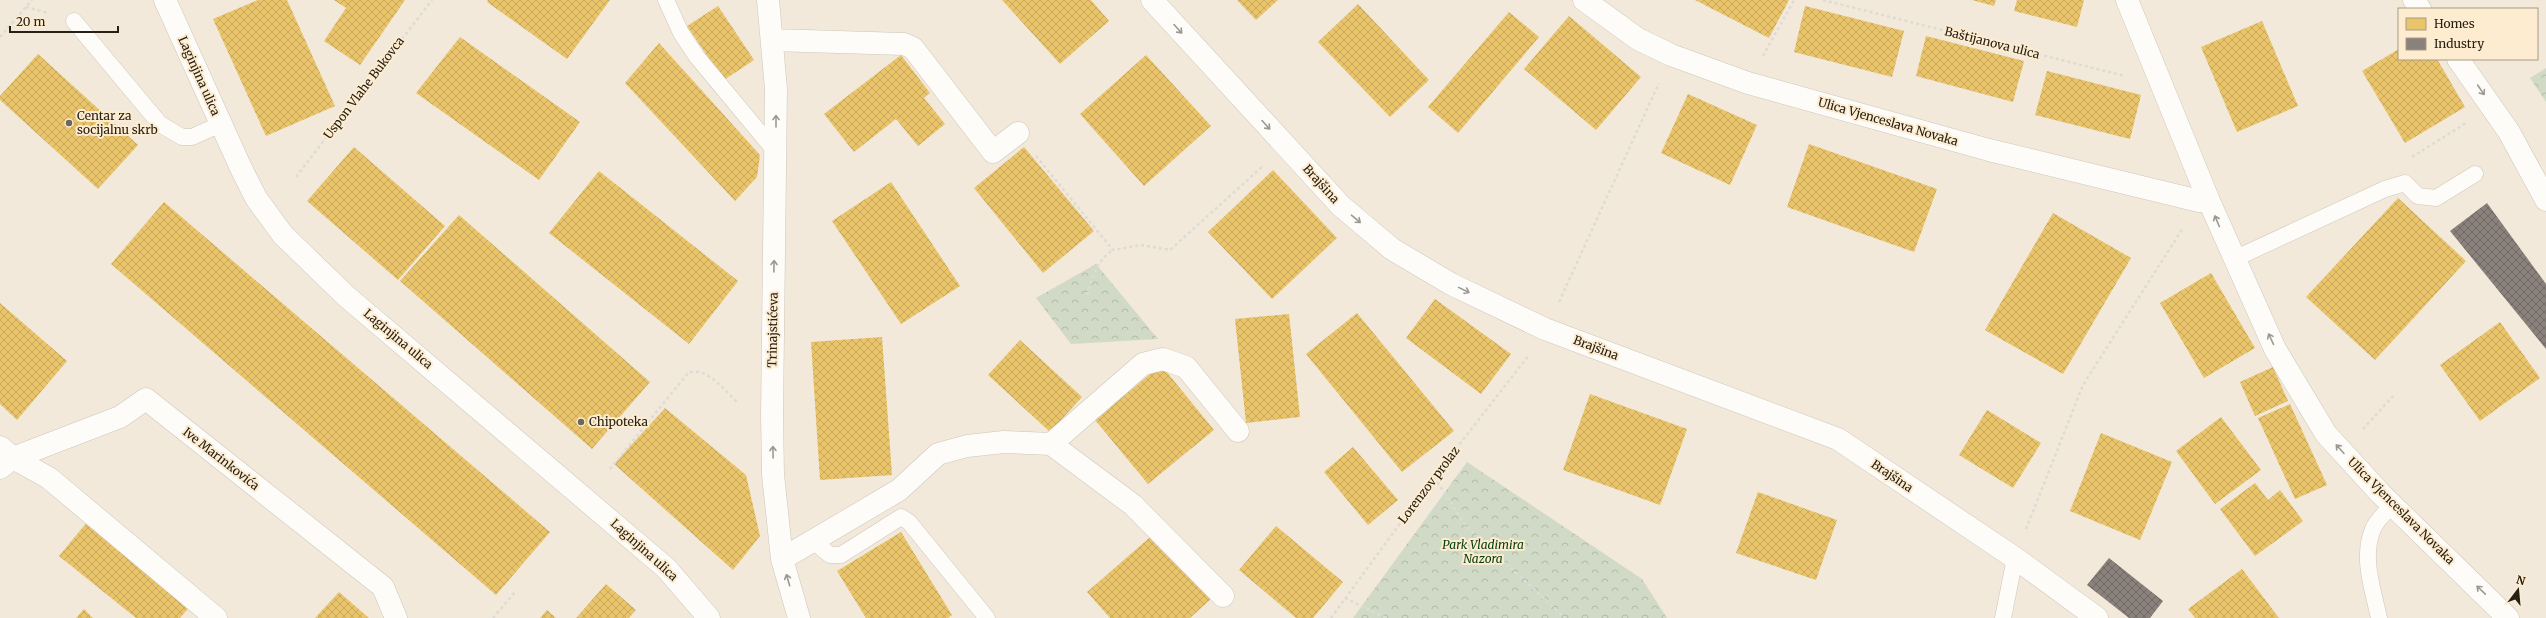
<svg xmlns="http://www.w3.org/2000/svg" width="2546" height="618" viewBox="0 0 2546 618" font-family="Merriweather,serif">
	<style>
		.park { fill: url(#park-crowns) }
		.homes { fill: url(#homes-cross-hatch) }
		.industry { fill: url(#industry-cross-hatch) }
		.lines { fill: none; stroke-linecap: round; stroke-linejoin: round }
		.lane-casing { stroke: #cdc6ba; stroke-width: 17 }
		.street-casing { stroke: #cdc6ba; stroke-width: 23 }
		.secondary-casing { stroke: #cdc6ba; stroke-width: 23 }
		.path { stroke: #dddbd6; stroke-width: 2.5; stroke-dasharray: 3 3; stroke-linecap: butt }
		.lane { stroke: #fdfcf9; stroke-width: 16 }
		.street { stroke: #fdfcf9; stroke-width: 22 }
		.secondary { stroke: #fdfcf9; stroke-width: 22 }
		.oneway { stroke: #9c9992 }
		.poi-dot { fill: #6d665a; stroke: #fdecd0; stroke-width: 1.5 }
		.labels { text-anchor: middle; stroke-width: 4; stroke-linejoin: round; paint-order: stroke }
		.street-label { font-size: 12px; fill: #262015; stroke: #fdecd0 }
		.poi-label { font-size: 12px; fill: #262015; stroke: #fdecd0; text-anchor: start }
		.park-label { font-size: 12px; font-style: italic; fill: #003b0a; stroke: #fdecd0 }
	</style>
	<defs>
		<pattern id="park-crowns" width="20" height="18" patternUnits="userSpaceOnUse"><rect width="20" height="18" fill="#d0dac6"/><path d="M2 6a3 3 0 1 1 6 0M12 15a3 3 0 1 1 6 0" fill="none" stroke="#b2bba9"/></pattern>
		<pattern id="homes-cross-hatch" width="8" height="8" patternUnits="userSpaceOnUse"><rect width="8" height="8" fill="#e9c46a"/><path d="M0 0l8 8M0 8l8-8" fill="none" stroke="#c8a85b"/></pattern>
		<pattern id="industry-cross-hatch" width="8" height="8" patternUnits="userSpaceOnUse"><rect width="8" height="8" fill="#8a817c"/><path d="M0 0l8 8M0 8l8-8" fill="none" stroke="#716964"/></pattern>
	</defs>
	<rect width="100%" height="100%" fill="#f2e9da"/>
	<!-- park -->
	<path class="park" d="M2546 68V102L2530 78Z
		M1096 264 1158 339 1071 344 1036 298Z
		M1467 462 1642 579 1667 618H1353Z"/>
	<!-- homes -->
	<path class="homes" d="M258 0H287L335 106 266 136 213 19Z
		M334 0H405L360 65 324 41 346 8Z
		M488 0H610L567 59 487 2Z
		M1002 0H1091L1109 21 1060 64Z
		M1237 0H1278L1256 20Z
		M1695 0H1789L1769 38Z
		M1972 0H1996L1994 6Z
		M2017 0H2084L2077 27 2014 11Z
		M1358 4 1429 80 1390 117 1318 42Z
		M718 6 754 60 724 80 687 26Z
		M1805 6 1904 31 1892 77 1794 52Z
		M1509 12 1539 37 1458 133 1428 107Z
		M1569 16 1641 77 1596 130 1524 69Z
		M2262 21 2298 106 2237 132 2201 47Z
		M1926 36 2024 61 2013 102 1916 76Z
		M460 37 580 122 539 180 416 93Z
		M659 43 760 155 757 177 735 201 625 83Z
		M2399 49V59H2437L2465 107 2405 143 2362 71Z
		M38 54 138 145 98 189 0 100V96Z
		M901 55 930 93 924 98 945 124 918 146 896 119 854 152 824 114Z
		M1146 55 1211 126 1144 186 1080 114Z
		M2047 71 2141 95 2130 139 2035 115Z
		M1688 94 1757 125 1730 185 1661 153Z
		M1809 144 1937 189 1914 252 1787 207Z
		M354 147 445 226 398 280 307 201Z
		M1024 147 1094 231 1043 273 974 188Z
		M1273 170 1337 238 1272 299 1208 232Z
		M599 171 738 281 689 344 549 233Z
		M891 182 960 286 901 324 832 221Z
		M2398 198 2466 261 2375 360 2306 297Z
		M164 202 550 532 496 595 111 264Z
		M2053 213 2131 258 2063 374 1985 330Z
		M459 215 650 382 592 449 400 281Z
		M2211 273 2255 348 2204 378 2160 303Z
		M1435 299 1511 354 1481 394 1406 338Z
		M0 303 67 361 17 420 0 404Z
		M1357 313 1454 431 1402 472 1306 354Z
		M1289 314 1300 417 1246 423 1235 319Z
		M2500 322 2540 378 2480 421 2440 365Z
		M882 337 892 475 820 480 811 342Z
		M1020 340 1082 397 1050 432 988 375Z
		M1161 365 1214 430 1148 484 1095 420Z
		M2273 367 2288 401 2255 416 2240 382Z
		M1590 394 1687 429 1660 505 1563 470Z
		M2290 404 2327 485 2295 499 2258 418Z
		M665 408 746 475 760 536 733 570 614 464Z
		M1987 410 2041 443 2013 488 1959 455Z
		M2221 417 2261 470 2215 504 2176 451Z
		M2101 433 2172 462 2140 540 2070 511Z
		M1353 447 1398 500 1368 525 1324 472Z
		M2255 483 2268 500 2280 490 2303 521 2255 556 2220 509Z
		M1758 492 1837 520 1816 580 1736 553Z
		M88 521 191 605 180 618H136L59 556Z
		M1276 526 1343 582 1313 618H1296L1239 570Z
		M901 532 952 615 948 618H866L837 571Z
		M1156 532 1213 597 1190 618H1110L1087 592Z
		M2242 569 2279 618H2195L2188 609Z
		M606 584 636 610 629 618H576Z
		M339 592 369 618H315Z
		M84 609 93 618H76Z
		M547 610 556 618H540Z"/>
	<!-- industry -->
	<path class="industry" d="M2487 203 2546 284V349L2450 231Z
		M2109 558 2163 601 2150 618H2129L2087 585Z"/>
	<g class="lines">
		<!-- lane casing -->
		<g class="lane-casing">
			<path id="lane" d="M666 0 681 33 697 57 775 151
				M74 21 160 124 182 137H192L221 124
				M2234 259 2385 189 2405 183 2418 196 2436 198 2475 174
				M813 541 830 555H841L901 517 909 522 987 618
				M2003 618 2015 558
				M2379 618C2373 589 2361 558 2373 529 2376 521 2386 512 2392 505"/>
		</g>
		<!-- street casing -->
		<g class="street-casing">
			<path id="street" d="M768 0 776 89 772 415 773 475 782 559 799 618
				M1152 0 1341 206 1392 249 1451 284 1545 329 1838 439 2015 558 2097 618
				M1584 0 1638 39 1671 55 1748 83 1989 150 2199 201H2209
				M2127 0 2209 201 2275 349 2326 434 2381 494 2508 618
				M2414 0 2420 9
				M772 40 904 44 913 48 993 152 1018 133
				M2458 59 2509 132 2546 200
				M1051 444 1143 364 1163 359 1186 367 1238 431
				M0 447 13 458 49 478 216 618
				M0 468 13 458 120 417 146 399 383 587 396 618
				M782 559 899 490 938 454 967 446 1004 442 1051 444 1133 505 1223 596"/>
		</g>
		<!-- secondary casing -->
		<g class="secondary-casing">
			<path id="secondary" d="M165 0 240 166 256 198 283 235 346 296 666 568 709 618"/>
		</g>
		<!-- path -->
		<path class="path" d="M1823 0 2125 76
			M26 7 48 13
			M0 37 32 0
			M1763 56 1794 0
			M1036 156 1113 250 1141 245 1170 250 1263 166
			M2412 157 2466 123
			M296 177 432 0
			M1087 295C1093 277 1096 261 1113 250
			M1559 302 1659 83
			M2363 429 2395 394
			M610 469 688 373C706 365 726 392 738 403
			M1434 477 1466 526 1565 618
			M2026 529 2083 385 2183 228
			M1345 598 1386 618
			M493 618 516 591
			M1331 618 1434 477 1529 355"/>
		<!-- lane -->
		<use href="#lane" class="lane"/>
		<!-- street -->
		<use href="#street" class="street"/>
		<!-- secondary -->
		<use href="#secondary" class="secondary"/>
	</g>
	<!-- one-way arrows -->
	<defs><path id="oneway-shaft" d="M-6 0H5M1.5-3L5.5 0L1.5 3" fill="none" stroke-width="1.6" stroke-linecap="round" stroke-linejoin="round"/></defs>
	<g class="oneway">
		<use href="#oneway-shaft" transform="translate(1178 29) rotate(48)"/>
		<use href="#oneway-shaft" transform="translate(2481 90) rotate(56)"/>
		<use href="#oneway-shaft" transform="translate(776 121) rotate(-90)"/>
		<use href="#oneway-shaft" transform="translate(1266 125) rotate(48)"/>
		<use href="#oneway-shaft" transform="translate(1356 219) rotate(40)"/>
		<use href="#oneway-shaft" transform="translate(2217 221) rotate(-113)"/>
		<use href="#oneway-shaft" transform="translate(774 266) rotate(-89)"/>
		<use href="#oneway-shaft" transform="translate(1464 290) rotate(26)"/>
		<use href="#oneway-shaft" transform="translate(2271 339) rotate(-115)"/>
		<use href="#oneway-shaft" transform="translate(2340 449) rotate(-132)"/>
		<use href="#oneway-shaft" transform="translate(773 452) rotate(-91)"/>
		<use href="#oneway-shaft" transform="translate(788 580) rotate(-106)"/>
		<use href="#oneway-shaft" transform="translate(2481 590) rotate(-136)"/>
	</g>
	<!-- markers -->
	<g class="poi-dot">
		<circle cx="69" cy="123" r="4"/>
		<circle cx="581" cy="422" r="4"/>
	</g>
	<g class="labels">
		<!-- street labels -->
		<g class="street-label">
			<text transform="translate(1992 43) rotate(14)" y="4">Baštijanova ulica</text>
			<text transform="translate(199 76) rotate(66)" y="4">Laginjina ulica</text>
			<text transform="translate(364 88) rotate(-53)" y="4">Uspon Vlahe Bukovca</text>
			<text transform="translate(1888 122) rotate(16)" y="4">Ulica Vjenceslava Novaka</text>
			<text transform="translate(1321 184) rotate(48)" y="4">Brajšina</text>
			<text transform="translate(773 330) rotate(-89)" y="4">Trinajstićeva</text>
			<text transform="translate(398 339) rotate(40)" y="4">Laginjina ulica</text>
			<text transform="translate(1596 348) rotate(21)" y="4">Brajšina</text>
			<text transform="translate(221 459) rotate(38)" y="4">Ive Marinkovića</text>
			<text transform="translate(1892 476) rotate(34)" y="4">Brajšina</text>
			<text transform="translate(1429 485) rotate(-53)" y="4">Lorenzov prolaz</text>
			<text transform="translate(2401 511) rotate(45)" y="4">Ulica Vjenceslava Novaka</text>
			<text transform="translate(644 550) rotate(42)" y="4">Laginjina ulica</text>
		</g>
		<!-- poi labels -->
		<g class="poi-label">
			<text x="77" y="120">Centar za<tspan x="77" dy="14">socijalnu skrb</tspan></text>
			<text x="589" y="426">Chipoteka</text>
		</g>
		<!-- park labels -->
		<g class="park-label">
			<text x="1483" y="549">Park Vladimira<tspan x="1483" dy="14">Nazora</tspan></text>
		</g>
	</g>
	<!-- legend -->
	<rect x="2398" y="8" width="140" height="52" fill="#fdecd0" stroke="#a79a85"/>
	<rect x="2406" y="18" width="20" height="12" fill="#e9c46a" stroke="#a79a85"/>
	<text x="2434" y="28" font-size="12" fill="#262015">Homes</text>
	<rect x="2406" y="38" width="20" height="12" fill="#8a817c" stroke="#a79a85"/>
	<text x="2434" y="48" font-size="12" fill="#262015">Industry</text>
	<!-- north arrow -->
	<g transform="translate(2518 590) rotate(16)" stroke="#fdecd0" stroke-width="3" paint-order="stroke">
	<path d="M0-3L7 15L0 10L-7 15Z" fill="#262015"/>
	<text y="-6" font-size="11" font-weight="bold" text-anchor="middle" fill="#262015">N</text>
	</g>
	<!-- scale -->
	<path d="M10 26v6h108v-6" fill="none" stroke="#262015" stroke-width="2"/>
	<text x="16" y="26" font-size="12" fill="#262015" stroke="#fdecd0" stroke-width="3" paint-order="stroke">20 m</text>
</svg>
